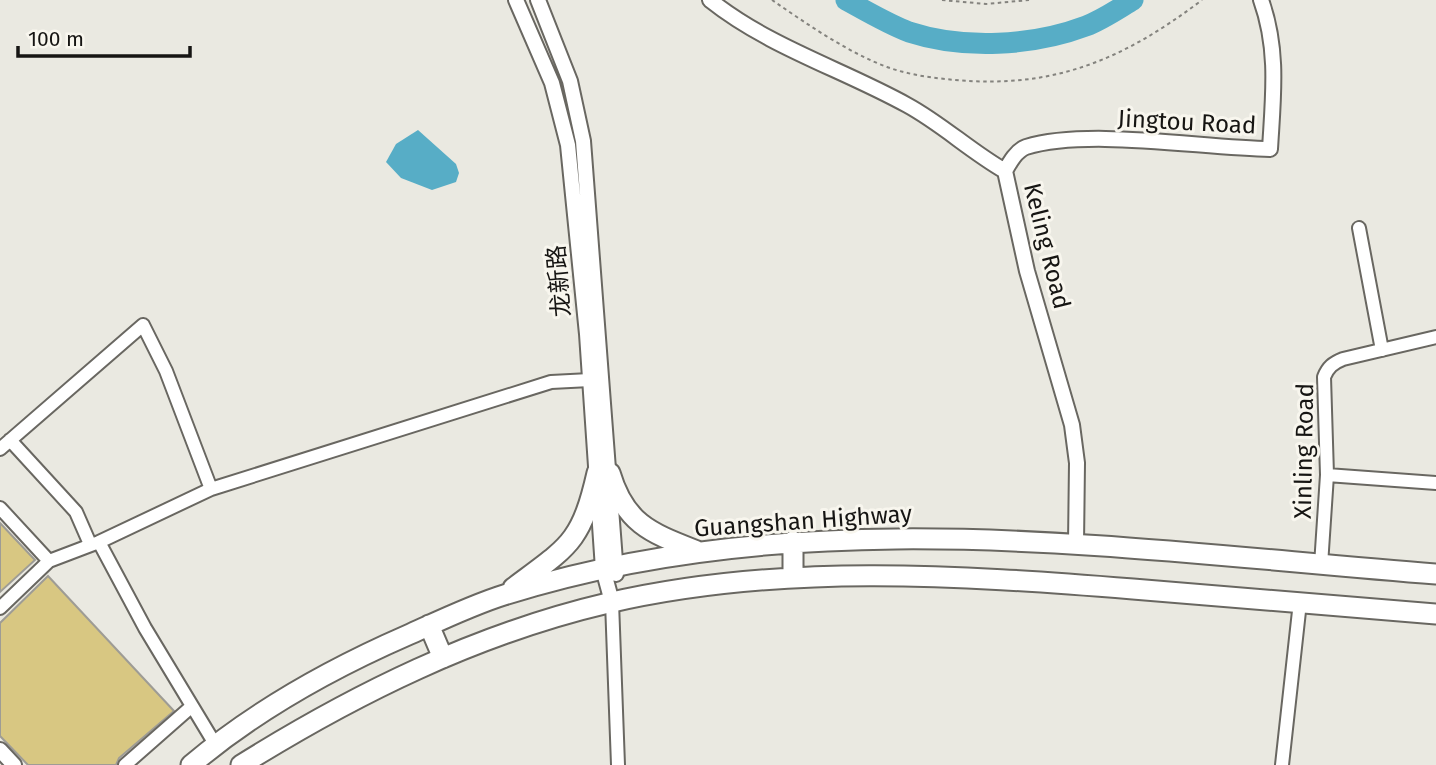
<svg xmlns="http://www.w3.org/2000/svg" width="1436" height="765" viewBox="0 0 1436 765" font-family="'Fira Sans','Noto Sans SC',sans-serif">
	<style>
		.water { fill: #57adc6 }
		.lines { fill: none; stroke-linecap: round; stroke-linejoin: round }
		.river { stroke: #57adc6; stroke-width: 21 }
		.building { fill: #d8c782; stroke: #9e9c95; stroke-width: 2 }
		.minor-casing { stroke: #696761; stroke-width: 16 }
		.tertiary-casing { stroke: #696761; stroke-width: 18 }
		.trunk-casing { stroke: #696761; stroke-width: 23 }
		.path { stroke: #84837e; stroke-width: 2; stroke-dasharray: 3.5 3.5; stroke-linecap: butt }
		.minor { stroke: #fff; stroke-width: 12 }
		.tertiary { stroke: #fff; stroke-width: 14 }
		.trunk { stroke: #fff; stroke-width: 19 }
		.labels { text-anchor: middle; stroke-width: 6; stroke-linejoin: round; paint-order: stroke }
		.street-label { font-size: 24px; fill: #161513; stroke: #f8f6ee }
	</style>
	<rect width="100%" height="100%" fill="#eae9e1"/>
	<!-- water -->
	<path class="water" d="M418 130 456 164 459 173 456 182 432 190 401 178 386 162 396 144Z"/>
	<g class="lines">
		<!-- river -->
		<path class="river" d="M846 0C866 11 888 24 909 32 964 50 1033 46 1086 26 1102 20 1118 9 1133 0"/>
	</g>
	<!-- building -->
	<path class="building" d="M0 523 35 560 0 592Z
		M48 576 174 711 119 758 116 765H28L0 736V623Z"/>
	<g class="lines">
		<!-- minor casing -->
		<g class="minor-casing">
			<path id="minor" d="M1359 228 1382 350
				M10 440 76 512 90 544
				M0 449 143 325 166 371 211 489
				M1327 475 1436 483
				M0 508 49 561
				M99 542 211 489 551 382 590 380
				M1321 565 1327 475 1324 377C1328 367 1333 363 1343 359L1436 337
				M612 602 618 765
				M0 608 49 561 99 542 145 628 215 744
				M125 765 191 707
				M1282 765 1300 602"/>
		</g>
		<!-- tertiary casing -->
		<g class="tertiary-casing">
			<path id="tertiary" d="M516 0 552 83 568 145 587 334 603 569 612 602
				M538 0 570 81 583 141 616 574
				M710 0C769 47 842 69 907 105 942 124 970 151 1005 171L1027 271 1072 425 1077 463 1076 544
				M1005 171C1010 162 1016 151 1026 147 1089 128 1201 148 1270 149 1273 97 1279 50 1261 0
				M0 750 14 765"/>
		</g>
		<!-- trunk casing -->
		<g class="trunk-casing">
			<path id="trunk" d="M610 473C625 524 651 533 697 551
				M793 541V576
				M513 588C569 546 581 543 597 473
				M429 625 443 658
				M191 765C256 710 330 669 408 635 439 621 472 605 504 595 808 499 1126 550 1436 574
				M241 765C355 694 476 634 608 603 780 563 958 575 1133 589 1234 597 1335 605 1436 614"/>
		</g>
		<!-- path -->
		<path class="path" d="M772 0C807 24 847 52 887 67 909 75 933 78 955 80 1055 89 1124 59 1202 0
			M942 0 986 4 1029 0"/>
		<!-- minor -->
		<use href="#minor" class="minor"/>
		<!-- tertiary -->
		<use href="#tertiary" class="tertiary"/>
		<!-- trunk -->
		<use href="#trunk" class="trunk"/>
	</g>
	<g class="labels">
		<!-- street labels -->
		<g class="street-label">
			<text transform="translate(1187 122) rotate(3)" y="8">Jingtou Road</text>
			<text transform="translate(1047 246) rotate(76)" y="8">Keling Road</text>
			<text transform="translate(559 281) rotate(-95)" y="8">龙新路</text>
			<text transform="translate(1304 451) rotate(-89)" y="8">Xinling Road</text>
			<text transform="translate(803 521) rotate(-4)" y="8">Guangshan Highway</text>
		</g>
	</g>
	<!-- scale -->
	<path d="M18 46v10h172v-10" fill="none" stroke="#161513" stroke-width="3.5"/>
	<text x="28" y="46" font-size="21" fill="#161513" stroke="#f8f6ee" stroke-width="5" paint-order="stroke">100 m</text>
</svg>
